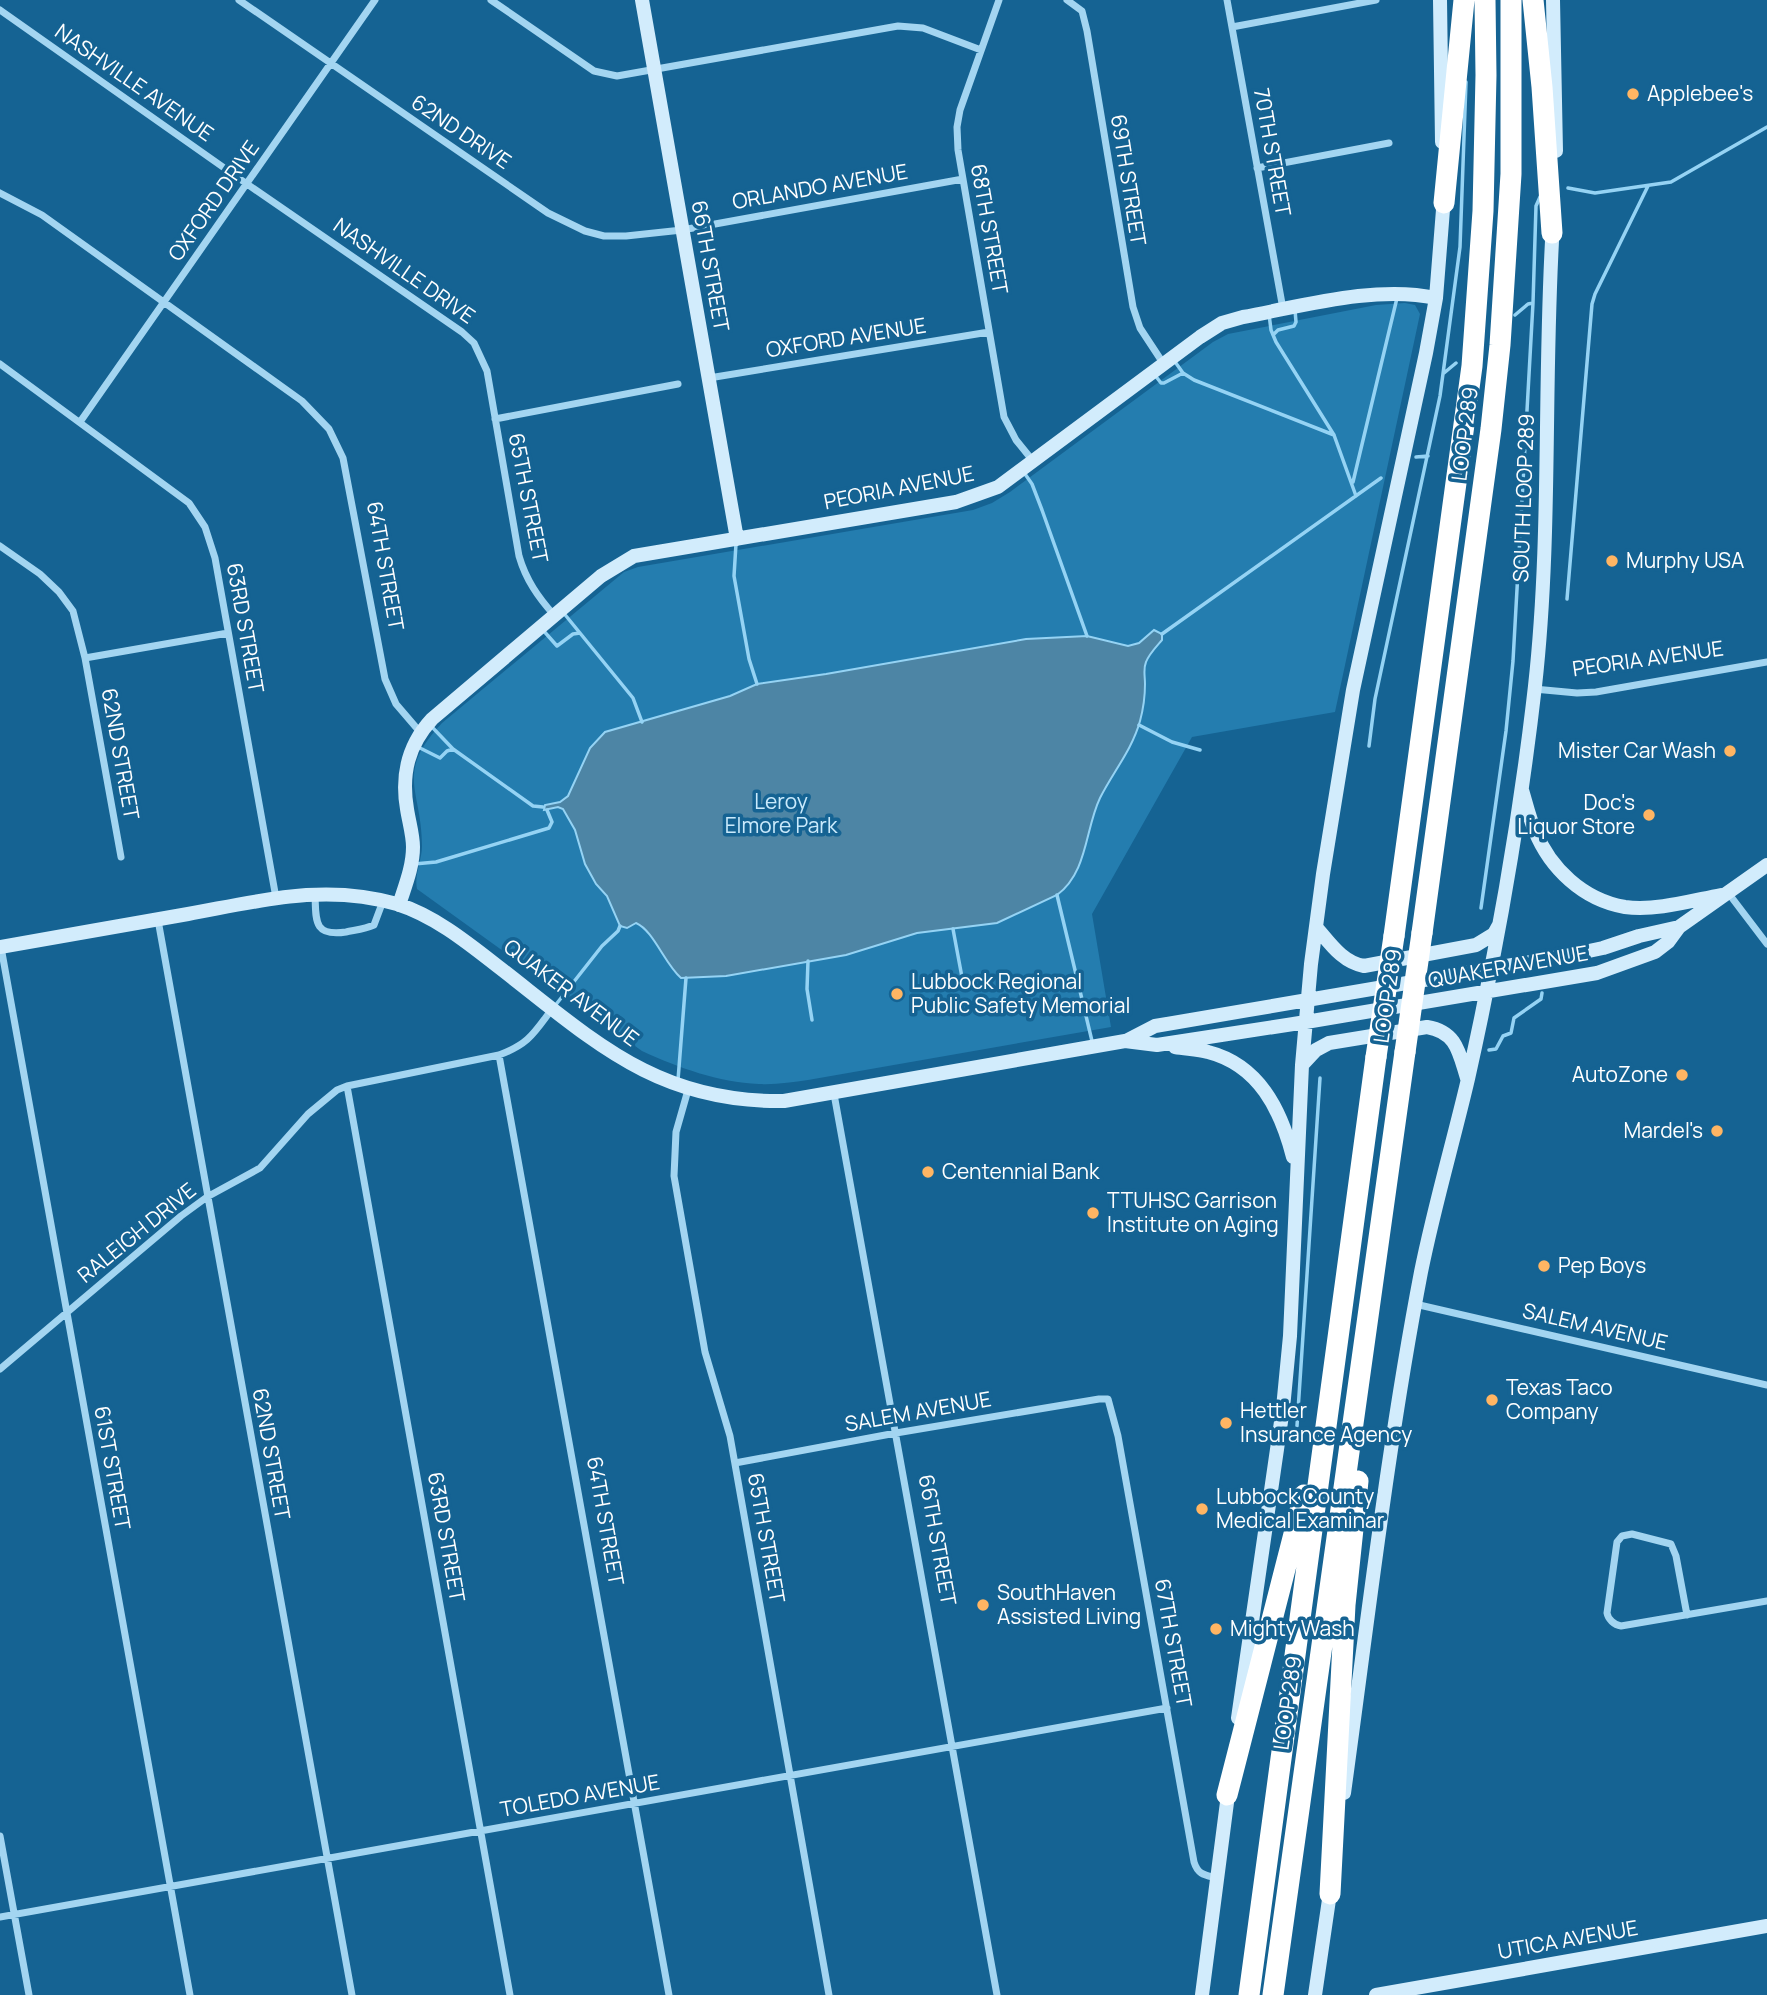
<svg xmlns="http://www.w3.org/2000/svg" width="1767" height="1995" viewBox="0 0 1767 1995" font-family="Manrope,sans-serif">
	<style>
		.green { fill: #247daf }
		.water { fill: #4d85a5; stroke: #95d3f4; stroke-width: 2 }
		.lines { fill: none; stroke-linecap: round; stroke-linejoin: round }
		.stream { stroke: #95d3f4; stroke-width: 3.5 }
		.street { stroke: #a3d5f1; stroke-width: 7 }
		.secondary { stroke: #d2ecfc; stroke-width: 14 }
		.highway { stroke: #fff; stroke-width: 21 }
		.highway-bridge { stroke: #fff; stroke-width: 21 }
		.poi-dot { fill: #ffb563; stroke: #156393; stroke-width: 2.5 }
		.labels { text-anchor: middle; stroke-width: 7; stroke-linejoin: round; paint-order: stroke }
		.street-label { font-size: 21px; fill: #fff; stroke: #156393 }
		.poi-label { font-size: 21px; fill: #fff; stroke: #156393; text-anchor: start }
		.park-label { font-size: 21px; fill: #caeafc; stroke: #156393 }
	</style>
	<rect width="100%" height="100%" fill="#156393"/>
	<!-- green -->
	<path class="green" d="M1405 303 1415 305 1420 314 1335 712 1192 737 1092 914 1111 1027 808 1080C792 1082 775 1085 759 1084 718 1082 679 1068 642 1051L417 889C414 875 422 860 422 846 422 789 394 774 442 723L624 572 638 567 973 510 992 503 1010 492 1213 342 1228 334 1376 305Z"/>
	<!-- water -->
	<path class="water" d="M1154 630 1162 634V640C1156 647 1149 654 1146 662 1143 669 1145 676 1145 684 1145 695 1143 710 1140 721 1132 750 1113 772 1100 798 1085 829 1088 872 1057 895L997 923 917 933 846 955 726 976 681 978C664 963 654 931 636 923L627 928 620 926 607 896 596 884 585 864 575 830 563 809 558 807 544 810 545 805 560 802 568 796 590 748 605 732 730 696 757 684 826 674 1026 639 1087 636 1128 646 1139 643Z"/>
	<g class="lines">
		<!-- stream -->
		<path class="stream" d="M1568 188 1595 193 1671 182 1767 127
			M1269 314 1271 330 1276 342 1334 435 1356 496
			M1515 315 1528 304 1533 303 1536 206 1540 197
			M1273 335 1278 330 1294 326 1296 322 1295 310
			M1173 359 1183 373 1194 380 1334 435
			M1444 373 1456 363
			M1154 374 1161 383H1164L1183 373
			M1416 457 1428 456
			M1025 474 1032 484 1042 510 1087 636
			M1353 482 1397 298
			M736 544 734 576 749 659 757 684
			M1567 599 1592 304 1595 294 1648 186
			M562 611 633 698 642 722
			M542 629 557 646 573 634 580 633
			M1162 634 1381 478
			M1139 725 1172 742 1200 750
			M432 727 453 749 533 806 543 807
			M1369 746 1375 699 1440 396 1460 247 1466 82
			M418 747 440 758 447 751 453 749
			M414 864 436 862 549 828 552 822 547 810
			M1057 895 1092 1041
			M1481 908 1506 731 1513 661 1533 303
			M953 929 964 988
			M808 961 807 989 812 1020
			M554 1007 602 946 618 931 620 926
			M1489 1050 1496 1049 1503 1036 1511 1033 1514 1018 1541 999 1542 993
			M678 1080 686 978
			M1297 1426 1320 1078"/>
		<!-- street -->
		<path class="street" d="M239 0 548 213 585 231 604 236H626L682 230 963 179
			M491 0 594 71 617 76 898 26 923 28 981 50
			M999 0 960 110 957 127 958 150 1004 417 1016 440 1033 461
			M1067 0 1082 11 1087 31 1133 307 1140 328 1163 363
			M1227 0 1283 309
			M0 10 247 184 462 332 474 343 487 371 519 556C526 580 538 597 554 615
			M1232 27 1376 0
			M1257 168 1389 143
			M0 193 42 215 302 401 329 429 343 458 385 679 396 704 420 732
			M0 364 189 503 205 527 215 558 276 898
			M709 378 989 332
			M495 419 678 384
			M80 422 375 0
			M0 546 40 574 59 592 73 611 85 658 121 857
			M85 658 228 633
			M1534 689 1577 693 1596 692 1767 662
			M315 894C316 920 313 937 346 932 355 930 365 929 374 925L383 901
			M1729 894 1767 944
			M158 920 352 1995
			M1 947 190 1995
			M499 1055 669 1995
			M347 1086 510 1995
			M688 1090 676 1132 674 1176 705 1352 730 1436 829 1995
			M834 1094 997 1995
			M1415 1304 1767 1385
			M0 1369 181 1216 207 1197 260 1168 308 1114 337 1090 347 1086 499 1055C529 1044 534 1033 552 1009
			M735 1463 896 1433 1099 1399H1108L1118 1436 1194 1862C1198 1875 1205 1875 1217 1878
			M1687 1615 1676 1556 1671 1544 1632 1534 1622 1536 1617 1542 1607 1613C1608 1619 1614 1625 1621 1626L1767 1601
			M0 1836 29 1995
			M0 1917 1167 1708"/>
		<!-- secondary -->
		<path class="secondary" d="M642 0 737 539
			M1440 0 1442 142
			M1553 0 1556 151
			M1522 790C1526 803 1529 817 1535 831 1550 868 1583 900 1625 907 1656 911 1690 901 1721 895
			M399 905C405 886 413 867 413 847 413 835 409 822 407 809 401 774 408 745 432 719L601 576 634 556 956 502 998 487 1200 337 1222 323 1243 317C1303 306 1376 285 1436 298
			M1316 927C1330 943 1342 962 1364 966L1476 945 1494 934 1499 925
			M0 947C63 936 125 925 188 914 260 901 324 883 397 904 435 916 468 943 500 968 594 1041 657 1103 784 1101L1125 1041 1157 1045 1306 1022 1597 973 1655 952 1668 942 1679 927 1767 865
			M1126 1041 1155 1026 1565 956 1603 948 1639 936 1679 927
			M1175 1047C1186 1049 1198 1049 1208 1052 1259 1065 1281 1110 1293 1157
			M1302 1065 1316 1050 1329 1043 1427 1027C1457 1032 1459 1053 1467 1078
			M1238 1718 1283 1408 1290 1336 1302 1065 1311 964 1323 874 1353 690 1426 353 1436 298 1444 197
			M1344 1793C1368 1619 1388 1444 1421 1272 1434 1207 1453 1143 1468 1079 1497 949 1520 818 1535 686 1552 533 1543 378 1553 224
			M1202 1995 1229 1787
			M1315 1995 1331 1886
			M1376 1995 1767 1926"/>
		<!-- highway -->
		<path class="highway" d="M1533 0 1542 87 1552 233
			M1444 203 1464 0
			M1422 933 1491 429 1500 345 1511 174V0
			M1394 936 1472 366 1483 211 1486 75 1485 0
			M1227 1795 1304 1495
			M1330 1894 1345 1605 1358 1481
			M1249 1995 1376 1057
			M1273 1995 1405 1052"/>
		<!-- highway-bridge -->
		<path class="highway-bridge" d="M1405 1052 1422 933
			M1376 1057 1394 936"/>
	</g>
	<!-- markers -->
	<g class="poi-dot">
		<circle cx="1633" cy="94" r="7"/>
		<circle cx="1612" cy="561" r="7"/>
		<circle cx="1730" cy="751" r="7"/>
		<circle cx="1649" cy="815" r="7"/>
		<circle cx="897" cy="994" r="7"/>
		<circle cx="1682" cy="1075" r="7"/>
		<circle cx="1717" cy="1131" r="7"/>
		<circle cx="928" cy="1172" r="7"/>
		<circle cx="1093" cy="1213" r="7"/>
		<circle cx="1544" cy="1266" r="7"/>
		<circle cx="1492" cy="1400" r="7"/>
		<circle cx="1226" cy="1423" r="7"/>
		<circle cx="1202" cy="1509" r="7"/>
		<circle cx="983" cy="1605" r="7"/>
		<circle cx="1216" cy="1629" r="7"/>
	</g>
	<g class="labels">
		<!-- street labels -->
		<g class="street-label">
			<text transform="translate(134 83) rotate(35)" y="7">NASHVILLE AVENUE</text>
			<text transform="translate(461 132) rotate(34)" y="7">62ND DRIVE</text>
			<text transform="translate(1272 152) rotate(80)" y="7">70TH STREET</text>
			<text transform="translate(1128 180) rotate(81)" y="7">69TH STREET</text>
			<text transform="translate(820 187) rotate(-10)" y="7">ORLANDO AVENUE</text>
			<text transform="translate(214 201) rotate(-55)" y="7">OXFORD DRIVE</text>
			<text transform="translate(989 229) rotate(80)" y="7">68TH STREET</text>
			<text transform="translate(710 266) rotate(80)" y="7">66TH STREET</text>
			<text transform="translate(404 271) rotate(35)" y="7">NASHVILLE DRIVE</text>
			<text transform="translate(846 338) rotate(-9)" y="7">OXFORD AVENUE</text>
			<text transform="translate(1465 434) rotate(-83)" y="7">LOOP 289</text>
			<text transform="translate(899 488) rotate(-11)" y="7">PEORIA AVENUE</text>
			<text transform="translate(528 498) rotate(79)" y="7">65TH STREET</text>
			<text transform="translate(1524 498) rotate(-88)" y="7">SOUTH LOOP 289</text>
			<text transform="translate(385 566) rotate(80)" y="7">64TH STREET</text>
			<text transform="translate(245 628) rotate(80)" y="7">63RD STREET</text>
			<text transform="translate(1648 659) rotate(-8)" y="7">PEORIA AVENUE</text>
			<text transform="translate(120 754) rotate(80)" y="7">62ND STREET</text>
			<text transform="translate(1508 967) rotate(-10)" y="7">QUAKER AVENUE</text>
			<text transform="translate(571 993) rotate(37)" y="7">QUAKER AVENUE</text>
			<text transform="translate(1388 996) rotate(-82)" y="7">LOOP 289</text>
			<text transform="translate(137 1233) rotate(-39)" y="7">RALEIGH DRIVE</text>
			<text transform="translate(1595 1327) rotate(13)" y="7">SALEM AVENUE</text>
			<text transform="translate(918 1412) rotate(-10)" y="7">SALEM AVENUE</text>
			<text transform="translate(271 1454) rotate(80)" y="7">62ND STREET</text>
			<text transform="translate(112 1468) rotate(80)" y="7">61ST STREET</text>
			<text transform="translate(605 1521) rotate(80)" y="7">64TH STREET</text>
			<text transform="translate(446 1537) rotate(80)" y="7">63RD STREET</text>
			<text transform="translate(766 1538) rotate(80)" y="7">65TH STREET</text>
			<text transform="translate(937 1540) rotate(80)" y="7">66TH STREET</text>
			<text transform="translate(1173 1643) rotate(80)" y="7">67TH STREET</text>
			<text transform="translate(1288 1703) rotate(-82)" y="7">LOOP 289</text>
			<text transform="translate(580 1796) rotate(-10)" y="7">TOLEDO AVENUE</text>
			<text transform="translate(1568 1940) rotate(-10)" y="7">UTICA AVENUE</text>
		</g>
		<!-- poi labels -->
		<g class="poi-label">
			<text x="1647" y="101">Applebee's</text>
			<text x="1626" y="568">Murphy USA</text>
			<text x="1716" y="758" text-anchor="end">Mister Car Wash</text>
			<text x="1635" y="810" text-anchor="end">Doc's<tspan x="1635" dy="24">Liquor Store</tspan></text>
			<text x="911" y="989">Lubbock Regional<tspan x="911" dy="24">Public Safety Memorial</tspan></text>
			<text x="1668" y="1082" text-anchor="end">AutoZone</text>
			<text x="1703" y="1138" text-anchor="end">Mardel's</text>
			<text x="942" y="1179">Centennial Bank</text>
			<text x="1107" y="1208">TTUHSC Garrison<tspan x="1107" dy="24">Institute on Aging</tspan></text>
			<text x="1558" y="1273">Pep Boys</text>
			<text x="1506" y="1395">Texas Taco<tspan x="1506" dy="24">Company</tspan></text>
			<text x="1240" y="1418">Hettler<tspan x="1240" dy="24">Insurance Agency</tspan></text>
			<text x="1216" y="1504">Lubbock County<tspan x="1216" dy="24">Medical Examinar</tspan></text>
			<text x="997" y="1600">SouthHaven<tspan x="997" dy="24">Assisted Living</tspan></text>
			<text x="1230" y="1636">Mighty Wash</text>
		</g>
		<!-- park labels -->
		<g class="park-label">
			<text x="781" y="809">Leroy<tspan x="781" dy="24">Elmore Park</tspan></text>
		</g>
	</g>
</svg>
